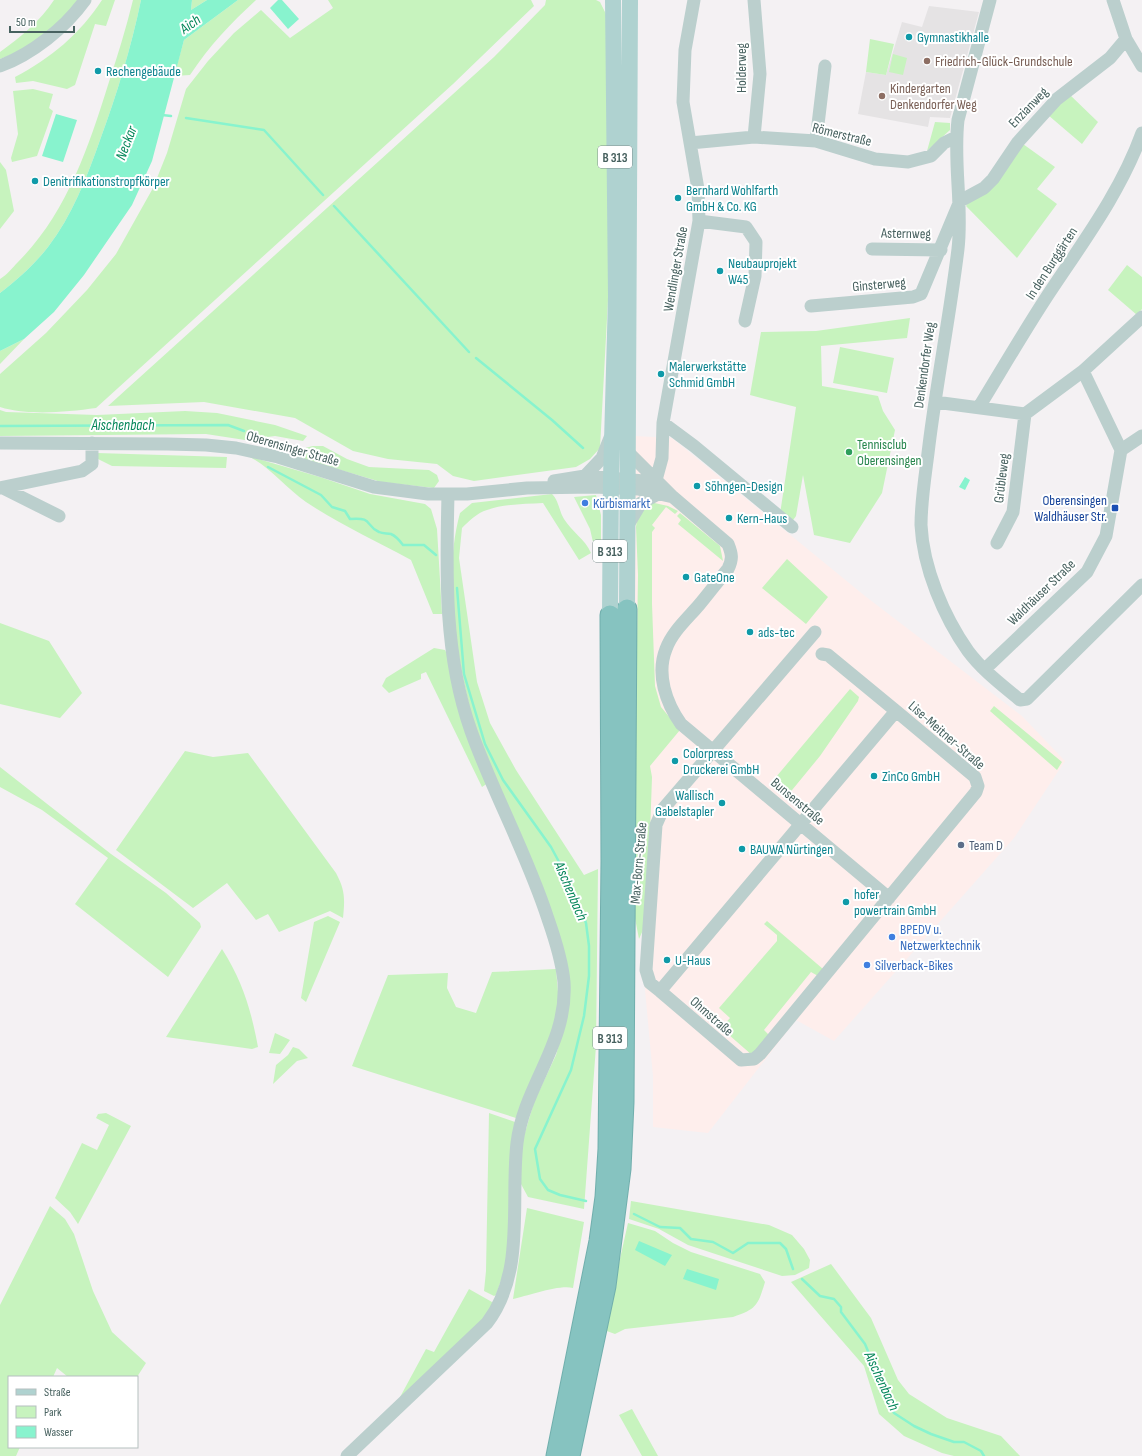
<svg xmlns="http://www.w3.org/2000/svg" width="1142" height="1456" viewBox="0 0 1142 1456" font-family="'Sofia Sans Condensed',sans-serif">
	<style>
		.commercial { fill: #feeeec }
		.education { fill: #e5e3e4 }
		.green { fill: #c7f3be }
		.water { fill: #88f3ce }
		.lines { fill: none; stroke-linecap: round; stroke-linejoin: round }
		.stream { stroke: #88f3ce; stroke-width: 2.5 }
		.highway-casing { stroke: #71afad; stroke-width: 21 }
		.minor { stroke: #bbcfcd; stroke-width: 13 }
		.major { stroke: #afd2d0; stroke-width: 16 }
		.highway { stroke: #86c3c0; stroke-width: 19 }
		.culture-dot { fill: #0f9aa8; stroke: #fff; stroke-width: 1.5 }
		.education-dot { fill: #8d6e63; stroke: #fff; stroke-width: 1.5 }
		.leisure-dot { fill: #2e9e5b; stroke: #fff; stroke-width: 1.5 }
		.shop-dot { fill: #3f7fe0; stroke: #fff; stroke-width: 1.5 }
		.transit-dot { fill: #1a4fb4; stroke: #fff; stroke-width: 1.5 }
		.service-dot { fill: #5c6f8a; stroke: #fff; stroke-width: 1.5 }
		.labels { text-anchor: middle; stroke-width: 4; stroke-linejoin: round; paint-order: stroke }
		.shield { fill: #fff; stroke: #7e908f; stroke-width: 1 }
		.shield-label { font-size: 13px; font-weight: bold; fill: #47615f }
		.culture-label { font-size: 14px; fill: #0d838f; stroke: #fff; text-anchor: start }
		.education-label { font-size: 14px; fill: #785e54; stroke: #fff; text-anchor: start }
		.street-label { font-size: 14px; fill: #47615f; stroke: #fff }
		.leisure-label { font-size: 14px; fill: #27864d; stroke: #fff; text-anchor: start }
		.transit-label { font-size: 14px; fill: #164399; stroke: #fff; text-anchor: end }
		.shop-label { font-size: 14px; fill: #366cbe; stroke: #fff; text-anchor: start }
		.service-label { font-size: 14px; fill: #4e5e75; stroke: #fff; text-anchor: start }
		.water-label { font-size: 15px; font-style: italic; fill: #06875a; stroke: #fff }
	</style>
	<rect width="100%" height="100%" fill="#f4f1f3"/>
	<!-- commercial -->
	<path class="commercial" d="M635 436 672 438 865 596 1022 716 1065 761 1014 838 834 1041 796 1020 708 1133 653 1127V1076L644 979 635 733Z"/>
	<!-- education -->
	<path class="education" d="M929 6 979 12 950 118 930 117 928 127 858 114 866 72 886 75 902 22 922 27Z"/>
	<!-- green -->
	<path class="green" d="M54 0H81C57 24 33 48 0 59V52C21 37 40 21 54 0Z
		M102 0H115L106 26 95 24 75 85 67 89 33 81 16 83 15 77C51 58 80 34 102 0Z
		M133 0H141C131 48 117 94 100 140 87 177 72 216 48 247 35 264 17 280 0 293V279C7 275 12 268 18 262 66 214 88 149 108 85 117 57 126 29 133 0Z
		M192 0H207L191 10Z
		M238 0H256C231 23 209 46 190 75L174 76 184 40Z
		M328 0H531L534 6 453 84 96 408C66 412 29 416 0 407V374L46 333 87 290 116 254 153 188 167 153 186 89 208 61 234 33 261 10 290 38 333 8Z
		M546 0H596L600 2 607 16 612 271 608 300 600 448 590 459 576 467 474 481 453 476 437 464 388 459 353 451 295 418 204 402 108 406 494 57 545 5Z
		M870 39 894 44 886 75 866 72Z
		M893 54 907 58 903 75 889 72Z
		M33 89 53 94 49 108 53 111 37 156 12 162 11 158 18 134 13 91Z
		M1069 94 1098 122 1082 144 1048 115Z
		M935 122 950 123V130L927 151Z
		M1023 144 1055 167 1037 189 1057 204 1017 258 966 206 972 197Z
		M0 162 6 170 14 211 0 229Z
		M1127 265 1142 277V309L1137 315 1108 290Z
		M910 318 907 338 821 346 822 386 878 396 883 411 895 430 882 493 850 543 814 535 803 475 796 516 791 523 780 514 796 407 750 395 761 332 816 331Z
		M24 339 0 364V351Z
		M840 347 894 358 887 393 833 383Z
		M0 410 6 412 97 415 185 411 217 413 275 425 307 436 303 441 275 436 245 440 206 434 0 436Z
		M313 446H323L347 459 369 467 429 470 437 475 439 481 434 488 381 482 293 456 297 450Z
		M97 453 227 457 226 468 112 466 98 459Z
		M248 456 320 477 370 494 425 504 431 509 437 529 442 614H433L411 560C376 541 339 524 306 502 286 488 270 467 248 456Z
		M552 494C559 501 559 511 564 519 572 532 585 539 591 553L579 560 543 503C525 504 504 504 487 510 477 513 469 521 462 528L459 558 477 682 490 723 516 770 584 875 598 869 596 1046 584 1209 528 1197 521 1184V1146L534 1102 556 1055 568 1013V985L474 724C457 659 442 579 460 513L472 503Z
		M596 495 601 515V554L596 555 590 529 574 497Z
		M650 502 668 506 678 511 675 514 666 507 652 525 655 528 652 532V604L655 686 661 707 680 730 650 766 652 777 647 921 639 939 633 908 638 575 636 527 637 519Z
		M680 513 720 546 723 561 678 524 681 520 677 516Z
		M787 559 828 597 806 624 762 588Z
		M0 623 49 641 82 693 60 718 0 704Z
		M434 648 445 650 448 656 488 783 482 787 426 672 421 674V679L389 693 382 686 386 678Z
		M850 689 859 697 858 701 820 756 788 795 771 783Z
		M994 706 1062 762 1057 770 990 711Z
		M185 751 213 757 248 753 336 873C345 890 345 898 343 918L330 911 279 932 268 914 256 920 227 883 193 908 116 850Z
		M0 767 111 854 166 893 200 923 201 927 168 977 75 904 108 858 42 810 0 787Z
		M328 916 340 922 306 1002 301 998 314 922Z
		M767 921 823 969 818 976 811 972 764 1030 769 1035 752 1055 721 1028 730 1018 719 1008 777 941V935L764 924Z
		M222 949C243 982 251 1010 258 1047L252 1049 166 1037Z
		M556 969 559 1003 555 1026 516 1118 352 1066 388 975 448 973 447 988 456 1007 476 1013 492 972Z
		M275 1033 290 1040 280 1054 269 1053Z
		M293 1047 299 1049 308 1058 297 1061 273 1084 276 1065 288 1055Z
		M106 1113 131 1126 78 1224 70 1212 55 1198 82 1143 97 1150 109 1125 96 1118 98 1114Z
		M489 1113 515 1122 510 1225 506 1266 496 1295 494 1296 484 1291 486 1271Z
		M631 1201 769 1225 792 1235 804 1249 810 1260 809 1268 795 1275 782 1276 688 1245 659 1229 629 1219Z
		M50 1206 65 1219 74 1234 93 1291 112 1332 146 1363 137 1377H68L57 1368 53 1377H9V1447H20L16 1456H0V1305Z
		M527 1208 584 1222 573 1288C560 1284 527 1296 513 1299Z
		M628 1223 655 1231 673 1243 691 1252 760 1274 765 1282C758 1305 757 1309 733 1317L625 1329 615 1334 604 1330Z
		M831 1264 871 1318 898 1380 909 1394 947 1418 1001 1436 1020 1456H954L942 1453 904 1436 879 1414 864 1366 791 1282Z
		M469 1289 492 1302 494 1307 481 1324 399 1399 426 1349 434 1352Z
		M632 1409 658 1456H642L619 1415Z"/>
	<!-- water -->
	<path class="water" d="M141 0H192L191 10 207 0H238L184 40 152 161 132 205 84 275 54 312 24 339 0 351V293C17 280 35 264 48 247 72 216 87 177 100 140 117 94 131 48 141 0Z
		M278 0H282L299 19 288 29 270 8Z
		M56 114 77 120 63 162 42 156Z
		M965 477 970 480 965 490 959 487Z
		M639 1241 672 1255 665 1266 635 1250Z
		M687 1269 719 1279 716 1290 683 1279Z"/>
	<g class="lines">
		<!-- stream -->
		<path class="stream" d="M162 115 171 116
			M186 118 264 130 323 195
			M334 206 469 352
			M476 358 552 420 583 448
			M0 426 228 425 244 431
			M268 467 321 495 332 507 345 511 350 519C374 517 364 525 379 532 383 534 387 533 391 534 396 536 400 541 403 545H424L436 555
			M457 588 464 674 485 744 503 780 551 847 572 886 586 923 589 946V976L584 1016 571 1070 535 1149 540 1179 548 1190 560 1195 586 1201
			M634 1214 660 1227 680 1228 691 1239 713 1242 733 1253 748 1243H780L786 1249 793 1269
			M802 1279 820 1296 834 1299 841 1307V1312L865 1344 894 1413 914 1426 931 1434 954 1442H964L981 1451 984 1456"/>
		<!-- highway casing -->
		<g class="highway-casing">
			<path id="highway" d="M556 1456 599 1241 605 1197 608 1149 611 861 610 615
				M570 1456 606 1286 621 1169 624 1102 627 609"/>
		</g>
		<!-- minor -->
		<path class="minor" d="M754 0 760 74 754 137
			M990 0 958 120C953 163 963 206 958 249 950 315 937 380 929 445 926 471 921 499 921 525 923 568 944 617 968 651 982 670 1002 685 1020 700L1027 699 1142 585
			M1113 0 1126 39 1142 66
			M0 66C32 54 65 28 85 0
			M816 141 825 66
			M690 143 754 137 816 141 875 159 908 162 931 156 944 143 956 137
			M699 221 746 227 756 242 755 276 745 321
			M872 249 941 250
			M811 306 913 297 921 294 960 201 984 188 993 179 1018 142 1057 99 1110 58 1126 39
			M935 402 1025 414 1083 371 1142 317
			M979 407C1001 371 1022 335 1044 301 1080 246 1120 194 1142 133
			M663 423 694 446 792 527
			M0 443 167 444 206 445 236 448 278 457 374 487 428 494H467L527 488 594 487 638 489 673 497
			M1121 450 1142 436
			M627 451 673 497 728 544C732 554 733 559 728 569 718 581 709 593 699 605 688 618 672 632 666 649 656 674 666 703 681 724L889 898
			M585 476 602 458 610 438
			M656 480 662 458 663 423 699 221 698 189 683 102 685 50 694 0
			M554 481 585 476 644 481 656 480
			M0 488 82 471 92 464V443
			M3 488 59 516
			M628 525 641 503 658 494
			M997 543 1013 512 1025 414
			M822 654 828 655 896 711
			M985 669 1087 572 1106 536 1121 450 1083 371
			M896 711 975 777 978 786 976 792 760 1054 754 1059 741 1060 660 991Z
			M660 991 650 983 646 970 656 825 663 809 815 632
			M347 1456 487 1323C526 1272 510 1202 517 1143 524 1085 568 1044 564 982 562 960 555 939 548 919 527 854 494 795 471 731 444 655 446 574 448 495"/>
		<!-- major -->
		<path class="major" d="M627 609 630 0
			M610 615 611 477 616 297 613 0"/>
		<!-- highway -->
		<use href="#highway" class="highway"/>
	</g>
	<!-- markers -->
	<g class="culture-dot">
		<circle cx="909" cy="37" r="4"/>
		<circle cx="98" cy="71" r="4"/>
		<circle cx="35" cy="181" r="4"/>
		<circle cx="678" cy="198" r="4"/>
		<circle cx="720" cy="271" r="4"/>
		<circle cx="661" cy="374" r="4"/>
		<circle cx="697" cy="486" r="4"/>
		<circle cx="729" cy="518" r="4"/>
		<circle cx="686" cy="577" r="4"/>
		<circle cx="750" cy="632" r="4"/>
		<circle cx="675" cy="761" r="4"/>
		<circle cx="874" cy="776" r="4"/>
		<circle cx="722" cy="803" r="4"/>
		<circle cx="742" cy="849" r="4"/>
		<circle cx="846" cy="902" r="4"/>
		<circle cx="667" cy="960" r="4"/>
	</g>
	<g class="education-dot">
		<circle cx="927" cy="61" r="4"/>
		<circle cx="882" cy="96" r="4"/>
	</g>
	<circle class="leisure-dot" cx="849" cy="452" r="4"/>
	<g class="shop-dot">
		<circle cx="585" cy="503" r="4"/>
		<circle cx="892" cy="937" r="4"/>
		<circle cx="867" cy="965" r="4"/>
	</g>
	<rect class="transit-dot" x="1111" y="504" width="8" height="8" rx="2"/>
	<circle class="service-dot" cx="961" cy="845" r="4"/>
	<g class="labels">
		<!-- shield labels -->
		<g class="shield">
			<rect x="598" y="146" width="34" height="22" rx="3"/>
			<rect x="593" y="540" width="34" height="22" rx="3"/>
			<rect x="593" y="1027" width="34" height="22" rx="3"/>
		</g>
		<g class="shield-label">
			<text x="615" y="162">B 313</text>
			<text x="610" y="556">B 313</text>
			<text x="610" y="1043">B 313</text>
		</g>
		<!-- culture labels -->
		<g class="culture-label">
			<text x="917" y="42">Gymnastikhalle</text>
			<text x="106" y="76">Rechengebäude</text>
			<text x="43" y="186">Denitrifikationstropfkörper</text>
			<text x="686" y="195">Bernhard Wohlfarth<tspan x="686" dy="16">GmbH &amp; Co. KG</tspan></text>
			<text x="728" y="268">Neubauprojekt<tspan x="728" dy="16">W45</tspan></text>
			<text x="669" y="371">Malerwerkstätte<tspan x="669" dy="16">Schmid GmbH</tspan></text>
			<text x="705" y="491">Söhngen-Design</text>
			<text x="737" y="523">Kern-Haus</text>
			<text x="694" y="582">GateOne</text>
			<text x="758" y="637">ads-tec</text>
			<text x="683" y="758">Colorpress<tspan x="683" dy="16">Druckerei GmbH</tspan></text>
			<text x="882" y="781">ZinCo GmbH</text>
			<text x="714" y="800" text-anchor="end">Wallisch<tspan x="714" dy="16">Gabelstapler</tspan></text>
			<text x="750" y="854">BAUWA Nürtingen</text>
			<text x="854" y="899">hofer<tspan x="854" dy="16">powertrain GmbH</tspan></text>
			<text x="675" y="965">U-Haus</text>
		</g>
		<!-- education labels -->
		<g class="education-label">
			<text x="935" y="66">Friedrich-Glück-Grundschule</text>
			<text x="890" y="93">Kindergarten<tspan x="890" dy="16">Denkendorfer Weg</tspan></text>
		</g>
		<!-- street labels -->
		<g class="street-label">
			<text transform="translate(741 68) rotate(-90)" y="5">Holderweg</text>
			<text transform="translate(1028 107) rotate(-46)" y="5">Enzianweg</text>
			<text transform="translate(842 134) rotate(14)" y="5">Römerstraße</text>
			<text transform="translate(906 233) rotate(1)" y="5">Asternweg</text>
			<text transform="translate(1051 263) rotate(-57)" y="5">In den Burggärten</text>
			<text transform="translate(675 269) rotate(-80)" y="5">Wendlinger Straße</text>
			<text transform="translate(879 284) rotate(-5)" y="5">Ginsterweg</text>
			<text transform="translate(924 365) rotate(-82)" y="5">Denkendorfer Weg</text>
			<text transform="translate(293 448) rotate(16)" y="5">Oberensinger Straße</text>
			<text transform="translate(1001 478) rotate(-83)" y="5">Grübleweg</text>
			<text transform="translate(1041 592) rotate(-44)" y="5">Waldhäuser Straße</text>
			<text transform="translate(947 735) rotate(41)" y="5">Lise-Meitner-Straße</text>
			<text transform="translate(798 801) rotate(40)" y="5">Bunsenstraße</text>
			<text transform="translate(638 863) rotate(-85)" y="5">Max-Born-Straße</text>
			<text transform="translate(712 1016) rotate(41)" y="5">Ohmstraße</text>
		</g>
		<!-- leisure labels -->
		<g class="leisure-label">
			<text x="857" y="449">Tennisclub<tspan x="857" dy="16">Oberensingen</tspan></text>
		</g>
		<!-- transit labels -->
		<g class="transit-label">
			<text x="1107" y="505">Oberensingen<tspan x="1107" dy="16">Waldhäuser Str.</tspan></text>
		</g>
		<!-- shop labels -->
		<g class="shop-label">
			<text x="593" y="508">Kürbismarkt</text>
			<text x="900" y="934">BPEDV u.<tspan x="900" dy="16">Netzwerktechnik</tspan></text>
			<text x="875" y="970">Silverback-Bikes</text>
		</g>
		<!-- service labels -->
		<g class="service-label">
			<text x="969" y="850">Team D</text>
		</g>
		<!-- water labels -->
		<g class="water-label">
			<text transform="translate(190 24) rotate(-36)" y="5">Aich</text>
			<text transform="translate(126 143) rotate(-69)" y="5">Neckar</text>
			<text x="123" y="430">Aischenbach</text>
			<text transform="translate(571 891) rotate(67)" y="5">Aischenbach</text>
			<text transform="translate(882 1381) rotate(65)" y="5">Aischenbach</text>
		</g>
	</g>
	<!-- legend -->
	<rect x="8" y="1376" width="130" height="72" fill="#ffffff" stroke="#b5c0bf"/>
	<rect x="16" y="1389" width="20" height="6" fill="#afd2d0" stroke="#b5c0bf"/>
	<text x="44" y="1396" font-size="12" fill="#47615f">Straße</text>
	<rect x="16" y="1406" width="20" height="12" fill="#c7f3be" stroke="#b5c0bf"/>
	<text x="44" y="1416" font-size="12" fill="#47615f">Park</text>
	<rect x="16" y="1426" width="20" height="12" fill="#88f3ce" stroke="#b5c0bf"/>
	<text x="44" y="1436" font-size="12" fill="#47615f">Wasser</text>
	<!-- scale -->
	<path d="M10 26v6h64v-6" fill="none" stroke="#47615f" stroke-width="2"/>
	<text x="16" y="26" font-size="12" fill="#47615f" stroke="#ffffff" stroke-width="3" paint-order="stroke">50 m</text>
</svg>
